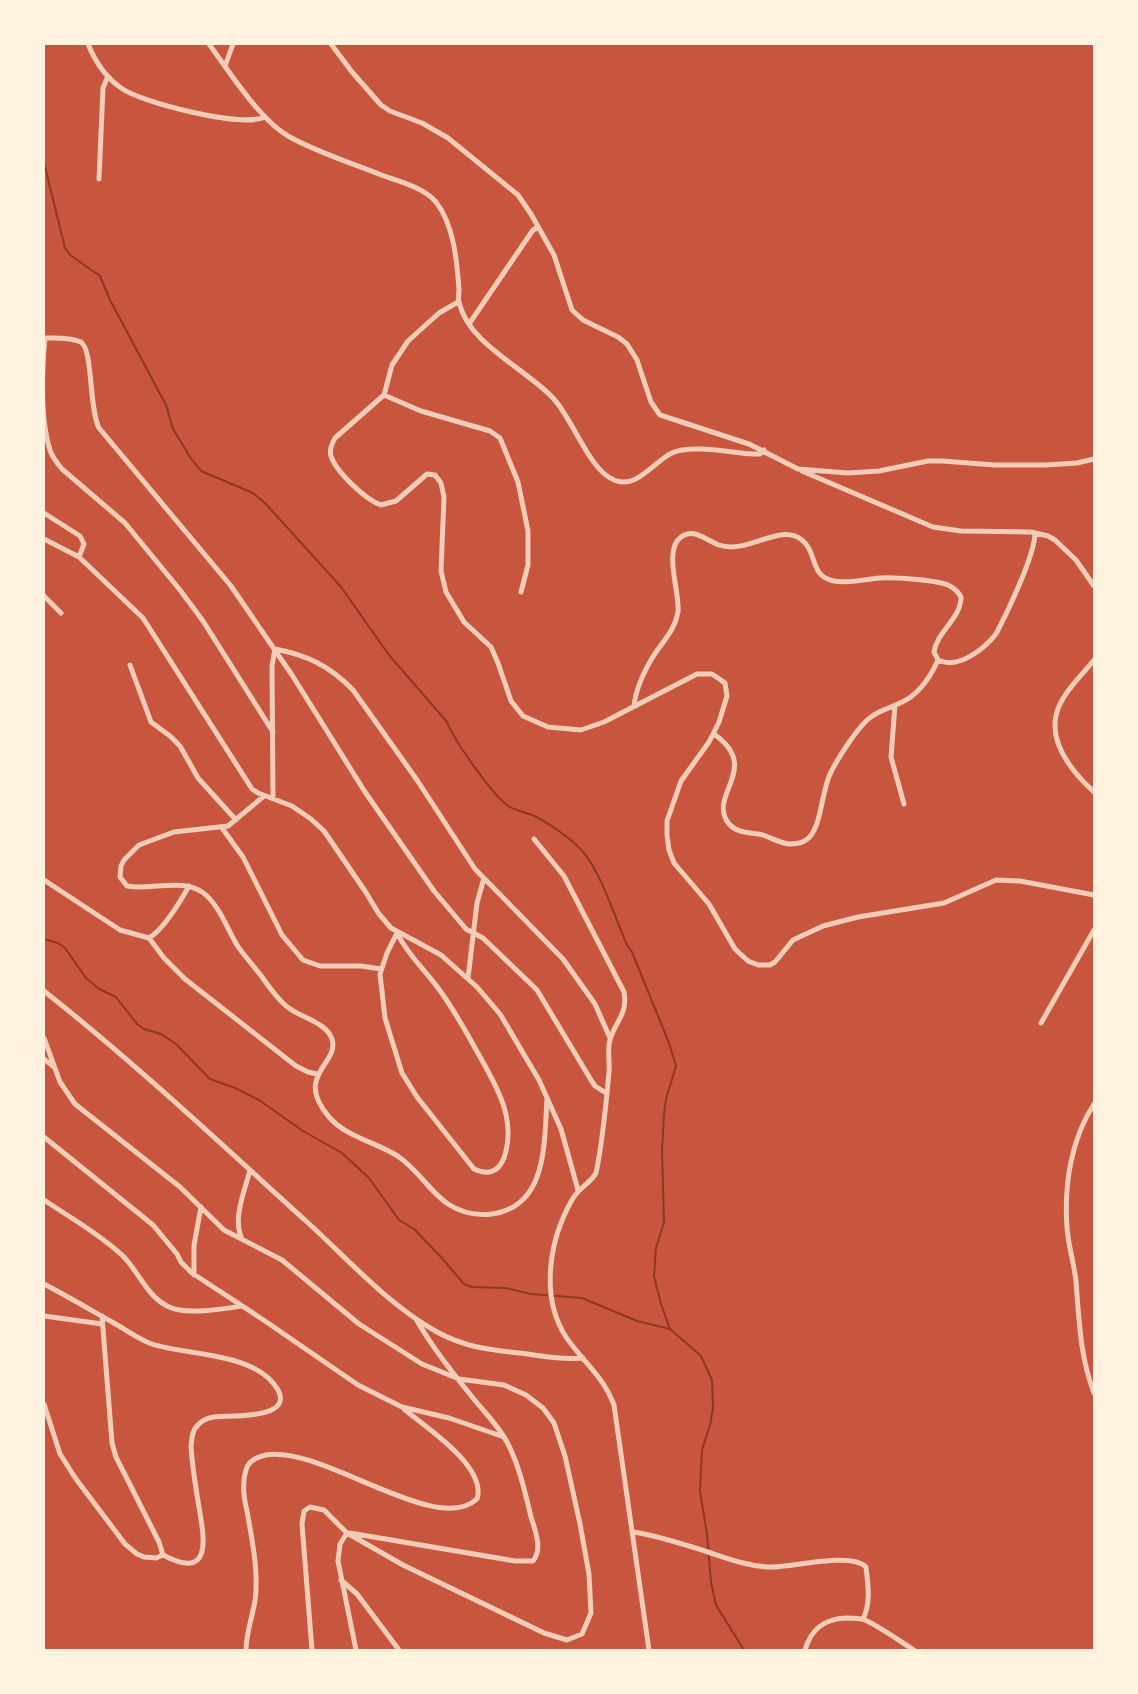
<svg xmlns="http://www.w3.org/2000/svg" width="1138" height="1694" viewBox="0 0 1138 1694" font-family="'PT Sans',sans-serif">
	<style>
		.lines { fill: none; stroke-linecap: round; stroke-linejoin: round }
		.stream { stroke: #8f3625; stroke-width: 2 }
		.minor { stroke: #f1ccb7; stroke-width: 5 }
	</style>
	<rect width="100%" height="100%" fill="#c8553d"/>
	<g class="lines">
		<!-- stream -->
		<path class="stream" d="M44 163 65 248 70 255 100 276 110 300 166 405 173 429 190 457 201 471 253 493 266 504 341 587 389 655 447 722C454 740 494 798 510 807 517 811 525 812 532 815 545 820 576 842 584 853 601 873 616 920 627 945L632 952 669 1043 676 1066 666 1099 664 1115 662 1150 664 1222 656 1248 654 1276 661 1304 670 1329 701 1356 712 1380 713 1408 710 1425 702 1450 700 1491 707 1534 711 1582 716 1605 744 1650
			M44 939 58 943 65 948 86 978 99 989 116 997 137 1024 144 1029 161 1034 176 1044 210 1079 235 1088 259 1100 303 1131 342 1153 369 1178 399 1220 414 1229 441 1257 464 1284 472 1287 506 1288 531 1294 582 1298 637 1321 670 1329"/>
		<!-- minor -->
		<path class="minor" d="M88 44C95 61 105 77 121 88 142 103 242 128 265 117
			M209 44C228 70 260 120 288 136 318 153 352 163 384 176 401 182 424 188 436 202 454 225 457 262 459 289 459 293 458 298 459 302 468 344 525 368 553 398 573 419 589 470 614 480 637 490 654 461 672 453 692 444 732 453 753 454H760L764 450
			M331 44 352 72 381 105 390 111 422 123 448 138 518 195 531 214 554 255 572 310 583 320 618 337 627 344 637 360 651 402 660 415 749 444 798 469 848 473 879 471 928 461H942L995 465H1046L1077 463 1094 459
			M225 66 233 44
			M99 179 103 88 108 76
			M458 302 439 313 408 341 392 365 384 395 335 438C332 444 329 450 331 456 336 472 366 500 381 505L396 501 427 474 435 475 441 483 444 497 441 571 446 592 464 622 491 647 498 663 511 701 523 716 548 727 581 730 604 722 697 674H712L725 683 727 696 719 722 709 742 681 781 667 821V835L669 850 674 863 709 904 735 949 748 961 758 965H770L775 962 793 940 823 926 858 917 944 903 996 880 1020 881 1094 895
			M469 324 533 230 538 227
			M44 338C54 338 71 337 81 342 93 350 89 409 99 428L231 586 292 675 365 792 434 891 466 929 483 938 537 990 591 1080 595 1086 606 1093
			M45 338C42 371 40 418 50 450 52 457 57 463 62 469L125 523 180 590 203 621 273 732
			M384 395 421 411 490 431 500 438 518 482 528 531V565L521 592
			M802 471 933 527 961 531 1031 532 1048 536 1055 540 1076 560 1094 586
			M44 513 80 536 84 544 79 557
			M44 539 79 557 143 618 252 789 258 793 292 806 311 819 324 831 365 891 379 914 391 928 441 955 477 987 500 1014 539 1080 561 1129 578 1190
			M44 596 61 613
			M1094 660C1083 674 1068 687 1060 704 1044 737 1070 770 1094 792
			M130 665 151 722 170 736 180 746 198 778 236 820
			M895 705 891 757 904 804
			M634 706C636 688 644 671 654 655 663 641 675 630 678 612 680 592 663 550 681 537 694 527 707 541 719 545 748 555 780 522 802 540 818 553 809 576 834 581 849 584 865 579 880 578 893 577 936 580 948 585 954 588 958 591 961 597 961 619 937 631 934 652L938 660C958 670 984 649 996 634 1007 613 1035 555 1035 533
			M714 734C763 769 706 795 729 824 738 834 751 832 763 835 772 838 779 843 789 844 795 844 802 843 806 840 822 830 821 790 831 772 838 758 859 725 871 717 880 710 890 708 900 703 919 695 930 678 938 660
			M264 796 228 826 174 832 139 845 124 860 121 866 120 877 127 886C152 891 185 876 206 895 220 908 227 928 237 945 244 956 254 966 262 977 269 987 276 997 285 1005 297 1017 326 1021 332 1039 340 1064 293 1075 329 1117 347 1138 377 1142 399 1157 418 1170 430 1192 448 1204 462 1213 476 1216 492 1214 548 1206 544 1142 547 1099
			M273 798 272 666 275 649C307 655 330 666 353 690L417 780 475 869 563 959 595 1004 610 1038
			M222 828 243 857 282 935 303 960 320 966H361L381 969
			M534 839 564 876 624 992C628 1015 615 1021 610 1040 607 1050 610 1061 609 1072 606 1105 603 1140 596 1173 590 1184 578 1188 572 1200 549 1240 540 1297 566 1337 583 1362 602 1374 614 1405L649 1650
			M44 880 120 930 149 938 164 958 185 979 296 1066 308 1072 317 1074
			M397 933C408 955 423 968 438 988 454 1009 466 1032 479 1055 497 1087 517 1120 504 1158 498 1173 487 1175 474 1169L417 1097 402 1073 385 1018 380 974 387 953Z
			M149 938C164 929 180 902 189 886
			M468 978 477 903 484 878
			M44 991C135 1063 220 1143 306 1221 348 1259 387 1304 437 1332 464 1347 490 1350 520 1353 541 1356 562 1360 583 1358
			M1041 1023 1094 930
			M44 1038 60 1082 75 1104 180 1187 224 1230 282 1260 359 1324 422 1364 459 1379 504 1385 526 1395 543 1408 554 1423 565 1456 580 1524 589 1574 591 1613 582 1634 567 1640 544 1633 403 1565 347 1533 324 1510 310 1507 304 1511 302 1524 312 1650
			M44 1059 54 1067
			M1094 1104C1071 1139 1064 1185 1067 1227 1068 1245 1074 1263 1076 1281 1079 1319 1080 1357 1094 1393
			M44 1137 153 1225 177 1254 181 1262 192 1273 265 1321 358 1385 402 1407 449 1418 504 1437
			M44 1200C71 1218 99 1234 123 1256 139 1272 147 1297 169 1307 186 1315 223 1309 242 1306
			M241 1237C233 1217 245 1190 250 1170
			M194 1275V1245L201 1207
			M44 1284C67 1296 89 1309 112 1322 125 1329 138 1339 152 1344 188 1356 257 1352 278 1390 294 1420 228 1415 214 1417 208 1418 202 1420 198 1425 192 1430 192 1438 191 1446 192 1464 195 1483 198 1501 203 1533 216 1583 163 1555
			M44 1316 102 1324
			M102 1316 112 1443 116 1457 159 1542 163 1555
			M44 1404 60 1454 76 1479 125 1544 137 1554 144 1557 156 1558 163 1555
			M633 1532C659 1536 683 1544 708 1552 729 1559 750 1567 772 1567 794 1567 851 1552 866 1567 868 1585 871 1603 863 1619
			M347 1533 340 1544 338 1561 356 1650
			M350 1533 515 1561H533C543 1549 535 1530 531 1517 525 1492 519 1465 507 1442 498 1425 485 1413 473 1398 452 1372 432 1347 416 1319
			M341 1580 357 1594 399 1650
			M246 1650C246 1634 252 1618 255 1601 259 1572 252 1540 247 1511 244 1499 242 1482 246 1470 248 1461 257 1457 266 1455 322 1445 436 1537 477 1499 487 1467 427 1428 405 1410
			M805 1650C811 1629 824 1619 846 1618 852 1618 859 1618 865 1620 882 1628 898 1640 914 1650"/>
	</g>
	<!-- border -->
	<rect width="1138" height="1694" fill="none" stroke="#fff3e0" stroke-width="90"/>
</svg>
